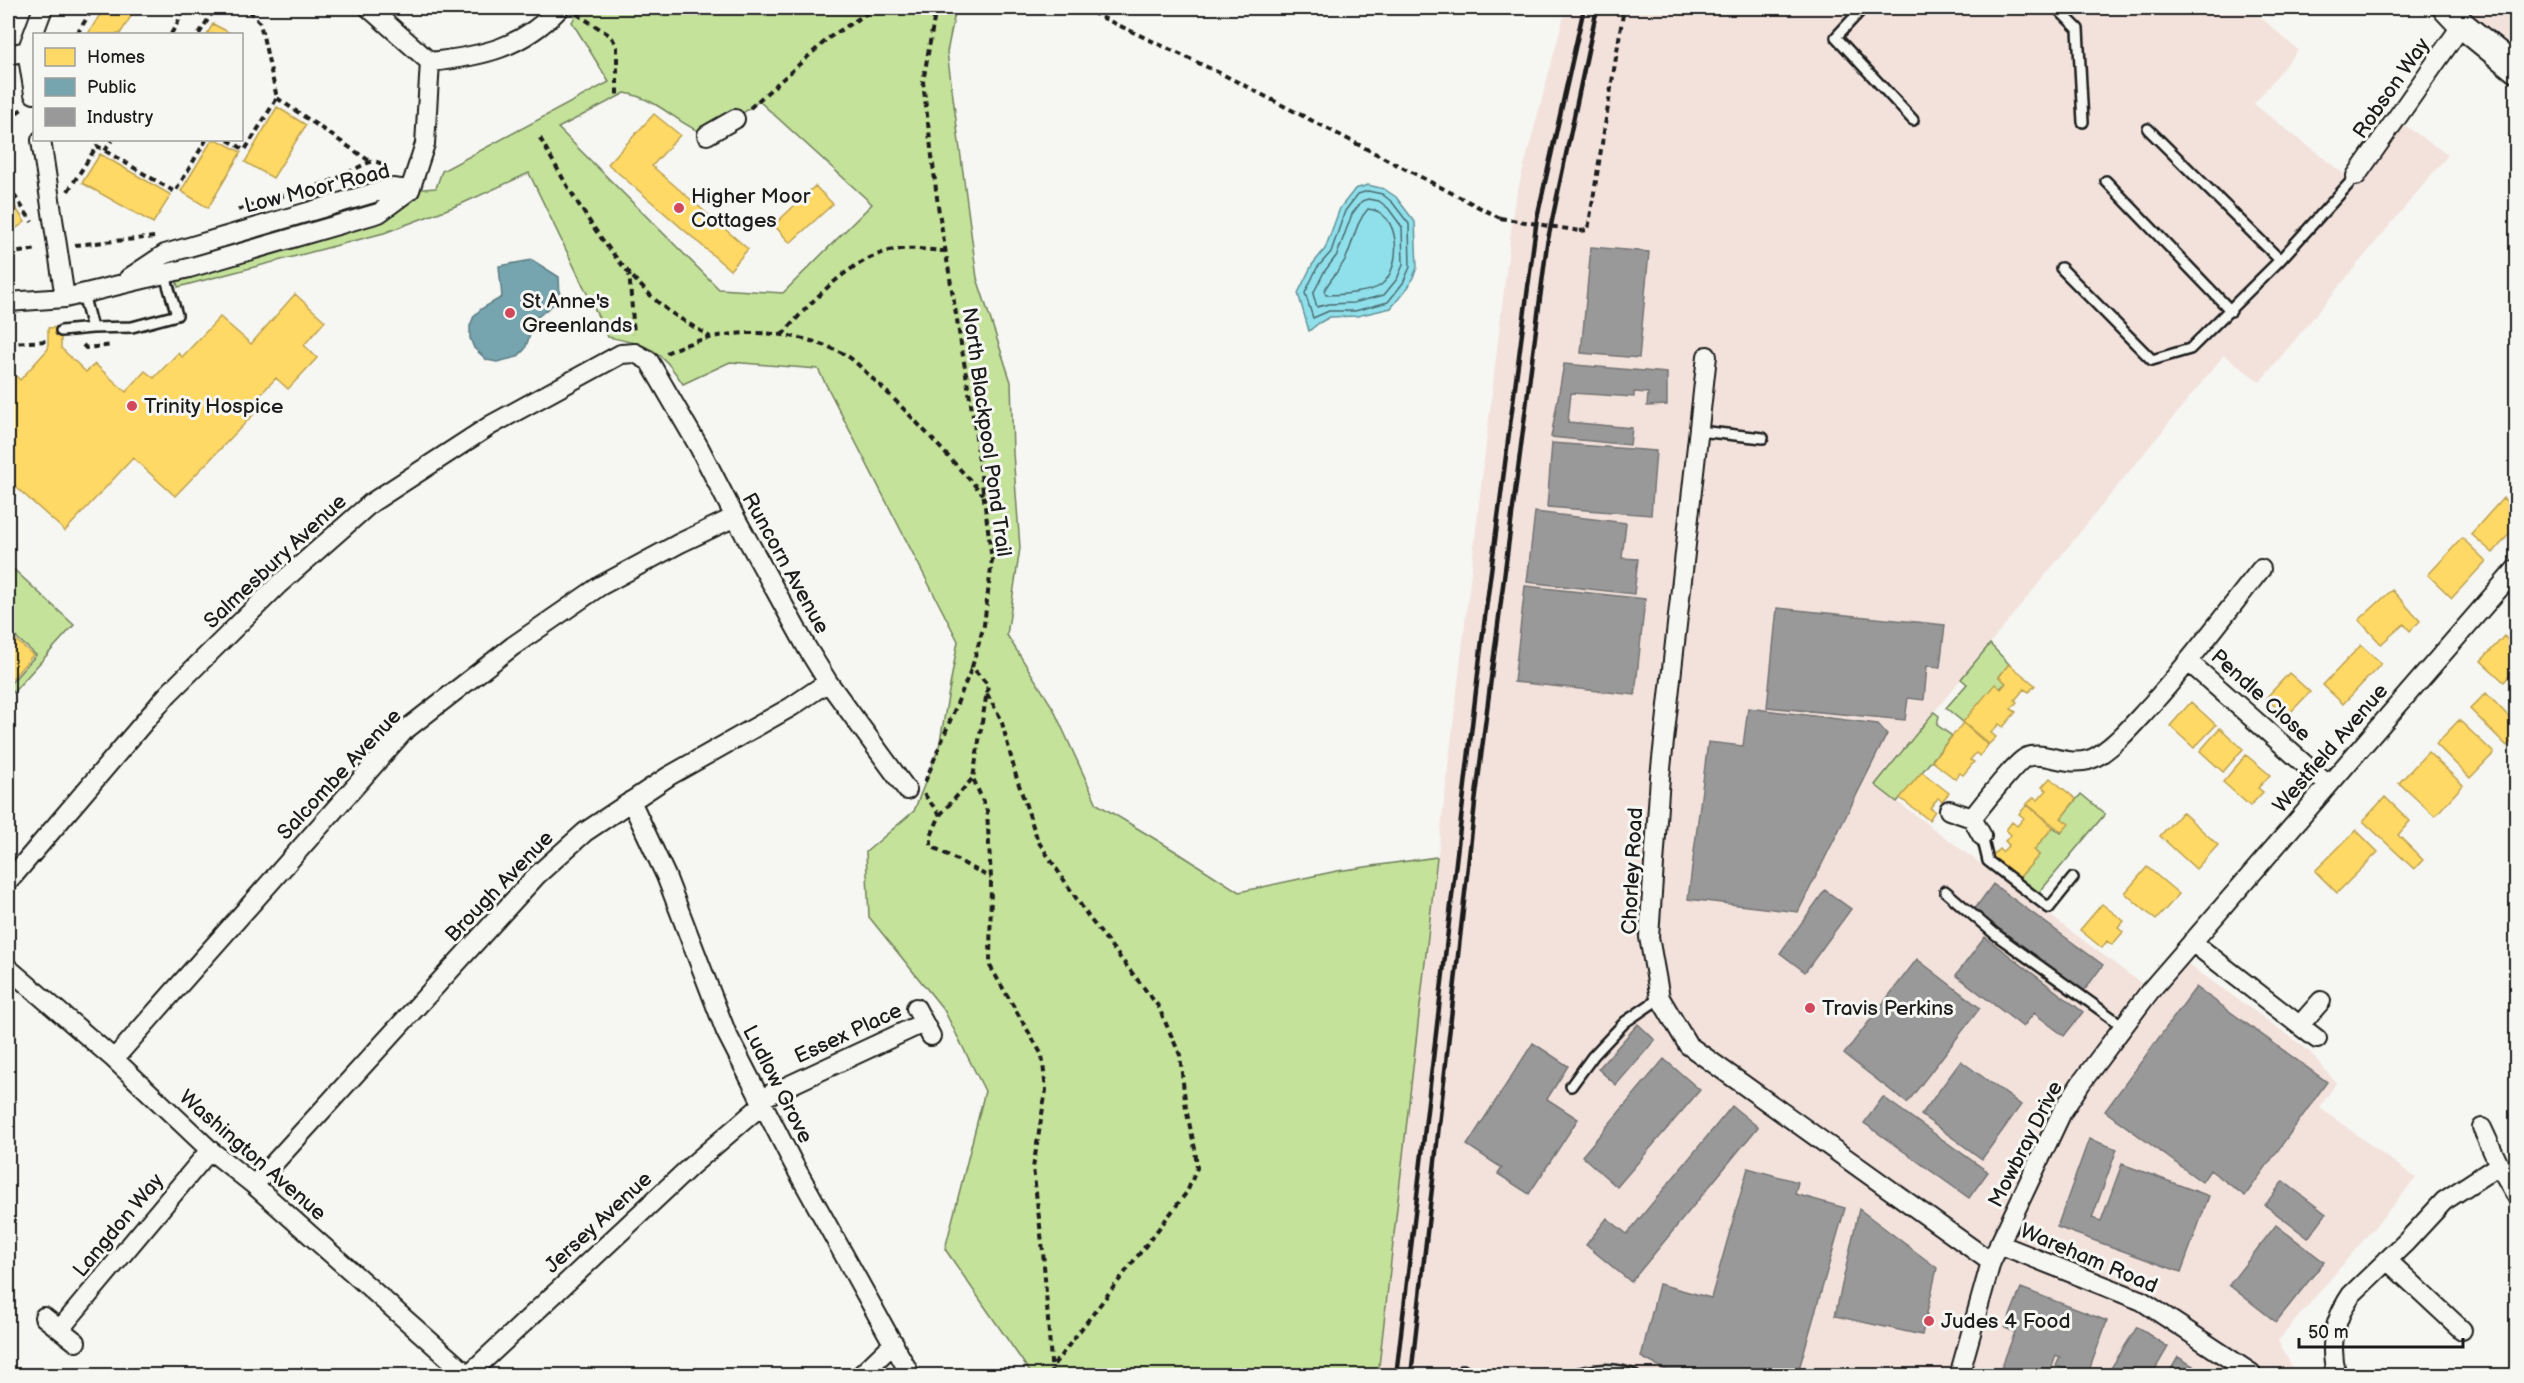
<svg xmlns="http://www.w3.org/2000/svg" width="2524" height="1383" viewBox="0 0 2524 1383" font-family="'Balsamiq Sans',sans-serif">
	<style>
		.built { fill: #f3e2dc }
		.green { fill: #c4e29a; stroke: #707f5b; stroke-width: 1.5; fill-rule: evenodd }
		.water { fill: #90e0eb; stroke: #629298; stroke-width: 1.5 }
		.homes { fill: #ffd966; stroke: #bba050; stroke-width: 1.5 }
		.public { fill: #76a5af; stroke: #5b7c83; stroke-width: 1.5 }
		.industry { fill: #999; stroke: #747474; stroke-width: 1.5 }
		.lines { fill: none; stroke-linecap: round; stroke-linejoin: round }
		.shore { stroke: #4a6a6f; stroke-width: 1.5 }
		.service-casing { stroke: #1c1c1c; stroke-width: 14 }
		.minor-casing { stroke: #1c1c1c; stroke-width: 22 }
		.secondary-casing { stroke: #1c1c1c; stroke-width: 30 }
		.path { stroke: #1c1c1c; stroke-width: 4; stroke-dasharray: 6 4.5; stroke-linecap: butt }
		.service { stroke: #f6f6f2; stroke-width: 9 }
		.minor { stroke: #f6f6f2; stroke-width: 18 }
		.secondary { stroke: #f6f6f2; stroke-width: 26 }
		.rail { stroke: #1c1c1c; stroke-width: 4.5 }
		.path-bridge { stroke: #1c1c1c; stroke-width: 4; stroke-dasharray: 6 4.5; stroke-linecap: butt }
		.poi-dot { fill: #d1495b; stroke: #f6f6f2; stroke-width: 2 }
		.labels { text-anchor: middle; stroke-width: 6; stroke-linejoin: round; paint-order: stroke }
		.street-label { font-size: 21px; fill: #1c1c1c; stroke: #f6f6f2 }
		.poi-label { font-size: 21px; fill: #1c1c1c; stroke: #f6f6f2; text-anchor: start }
	</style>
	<rect width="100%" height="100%" fill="#f6f6f2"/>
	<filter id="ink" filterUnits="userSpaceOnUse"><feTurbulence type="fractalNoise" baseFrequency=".0167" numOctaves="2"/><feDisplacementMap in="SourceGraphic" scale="12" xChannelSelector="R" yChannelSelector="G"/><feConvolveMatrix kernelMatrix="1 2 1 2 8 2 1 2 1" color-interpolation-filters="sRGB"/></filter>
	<g filter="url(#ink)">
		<!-- built -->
		<path class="built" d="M1566 8H2250L2298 50 2254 104 2358 185 2404 125 2448 155 2260 382 2224 355 1875 785 2150 990 2179 958 2291 1037 2311 1053 2336 1083 2320 1108 2416 1178 2278 1341 2296 1375 1377 1376 1514 204Z
			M2446 8H2516V69Z"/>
		<!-- green -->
		<path class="green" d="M580 8H956L947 52 977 278 1011 382 1013 453 1020 548 1007 635 1053 708 1097 804 1180 854 1239 892 1337 871 1437 857 1378 1375H1032L945 1249 985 1091 944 1010 869 917 866 852 914 811 939 747 958 641 818 369 730 362 683 384C658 347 651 346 608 337L529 173 461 204 384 233 178 287 174 271 379 213 410 190 436 188 442 171 609 82 572 22ZM625 93C661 100 675 123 707 135L735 119 759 101 872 204 783 293 719 289 558 128Z
			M8 564 74 625 8 698V682L10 684 36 655 8 630Z
			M1990 644 2009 664 1999 677 2006 683 1963 722 1946 708 1967 684 1961 679Z
			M1934 712 1939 716 1937 725 1952 736 1897 802 1875 785Z
			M2081 794 2105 814 2038 894 2018 879 2039 855 2034 850 2053 827 2061 833 2068 824 2061 818Z"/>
		<!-- water -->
		<path class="water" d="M1368 185 1384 189 1396 197 1415 222 1417 268 1409 286 1391 308 1357 316 1330 317 1319 323 1309 331 1298 293 1312 265 1325 249 1340 208 1355 189Z"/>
		<!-- homes -->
		<path class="homes" d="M104 8H136L120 34H88Z
			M213 24 232 34H207Z
			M277 107 306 125 273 178 245 162Z
			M654 114 680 135 652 166 748 249 730 270 608 164Z
			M212 140H218L241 152 208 208 181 191Z
			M100 154 171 195 153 223 82 183Z
			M815 186 833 204 790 243 774 225Z
			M8 196 25 222 8 234Z
			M295 294 325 321 304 345 317 358 288 389 276 378 256 399 255 413 175 496 133 458 65 531 8 480V368L20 380 48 349V328L61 327V348L86 372 95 364 126 392 145 371 154 378 178 353 182 357 220 317 251 344Z
			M2503 498 2516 510V526L2493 553 2471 534Z
			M2462 538 2486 561 2452 598 2428 575Z
			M2392 590 2420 621 2410 631 2404 624 2381 644 2359 620Z
			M8 633 33 655 12 679 8 675Z
			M2504 636 2516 648V679L2511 674 2504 682 2481 661Z
			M2361 645 2381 664 2343 704 2323 685Z
			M2009 664 2035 685 2029 692 2024 689 2015 700 2017 702 2011 709 2016 712 2003 727 1999 724 1991 733 1996 737 1989 744 1963 722 1995 684 2001 689 2006 683 1999 677Z
			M2289 673 2310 692 2286 717 2266 698Z
			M2486 693 2516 724V737L2507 746 2470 709Z
			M2191 702 2216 725 2194 748 2170 726Z
			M2459 720 2494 753 2470 778 2436 744Z
			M1963 723 1988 745 1980 756 1976 753 1970 760 1974 762 1963 775 1960 773 1955 779 1932 761Z
			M2220 728 2243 749 2223 772 2200 751Z
			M2428 752 2463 785 2435 816 2399 783Z
			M2246 755 2270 775 2258 788 2263 792 2250 806 2223 782Z
			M1922 772 1949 793 1942 801 1938 798 1930 808 1935 811 1929 820 1900 798Z
			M2050 778 2076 799 2061 818 2069 824 2062 832 2027 804 2034 797 2038 800 2047 790 2042 787Z
			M2385 797 2410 821 2398 835 2423 860 2414 869 2363 821Z
			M2027 805 2053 827 2034 850 2039 855 2018 879 1991 857 1999 849 2002 852 2009 845 2005 841 2011 835 2006 830 2012 822 2017 826 2024 818 2019 814Z
			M2182 812 2218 845 2196 869 2160 836Z
			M2356 830 2378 852 2337 893 2315 871Z
			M2147 867 2179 894 2156 920 2125 893Z
			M2102 904 2124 921 2118 928 2123 932 2112 945 2107 941 2102 948 2080 930Z"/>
		<!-- public -->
		<path class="public" d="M532 260 559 277 560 299 529 324 530 335 525 349 517 357 497 362 487 360 474 348 470 338V326L474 316 481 309 502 297 499 266Z"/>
		<!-- industry -->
		<path class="industry" d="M1591 247 1649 252 1639 358 1581 353Z
			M1564 364 1667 373V405L1647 406 1648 393 1634 392V397L1571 393 1568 422 1632 428 1630 445 1551 437Z
			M1552 443 1656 451 1651 515 1547 507Z
			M1535 512 1626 523 1622 558 1638 559 1634 594 1527 582Z
			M1525 586 1645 599 1635 695 1514 682Z
			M1777 608 1945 625 1940 667 1927 666 1924 700 1908 698 1905 720 1767 707Z
			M1748 708 1878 724 1887 734 1798 912 1688 899 1708 742 1743 746Z
			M1993 884 2103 965 2084 991 1974 910Z
			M1825 890 1851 909 1805 972 1780 953Z
			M1985 937 2083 1012 2064 1036 2034 1013 2023 1027 1956 975Z
			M1917 959 1980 1008 1907 1103 1844 1054Z
			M2196 987 2327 1082 2245 1196 2210 1170 2202 1182 2105 1111Z
			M1638 1024 1655 1040 1616 1085 1598 1069Z
			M1533 1043 1568 1066 1547 1099 1578 1119 1529 1194 1498 1174 1502 1168 1467 1145Z
			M1664 1059 1700 1090 1617 1187 1582 1156Z
			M1961 1061 2021 1105 1982 1159 1921 1115Z
			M1883 1097 1988 1172 1969 1198 1864 1123Z
			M1732 1106 1758 1127 1631 1282 1586 1245 1607 1218 1627 1234Z
			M2089 1139 2117 1149 2092 1218 2101 1221 2122 1164 2209 1196 2181 1272 2057 1227Z
			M1748 1168 1798 1182 1795 1194 1845 1208 1797 1376H1677L1641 1357 1659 1284 1711 1298Z
			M2283 1181 2326 1214 2308 1238 2265 1205Z
			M1859 1209 1937 1268 1922 1335 1835 1316Z
			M2276 1225 2324 1262 2276 1322 2229 1285Z
			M2021 1288 2107 1321 2087 1376 2056 1366 2060 1357 2056 1355 2049 1376H1998L2015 1332 2005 1328Z
			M2137 1327 2168 1347 2151 1376H2106Z
			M2178 1357 2210 1376H2167Z"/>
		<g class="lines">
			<!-- shore -->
			<path class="shore" d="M1368 191 1382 194 1392 202 1409 224 1410 267 1403 283 1388 302 1355 311H1329L1313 318 1305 293 1317 268 1331 252 1345 211 1358 194Z
				M1368 199 1379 201 1388 208 1402 227 1403 265 1397 279 1384 295 1353 303 1329 304 1317 307 1313 294 1324 272 1337 255 1352 214 1362 201Z
				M1368 209C1401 211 1403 268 1381 285 1371 293 1338 295 1326 295L1324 291C1330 279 1340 270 1346 258 1354 241 1355 223 1368 209Z"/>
			<!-- service casing -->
			<g class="service-casing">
				<path id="service" d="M1863 8 1836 37 1913 120
					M2057 8 2078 29 2083 122
					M2148 129 2280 260
					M2106 181 2231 311
					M2061 268 2152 360 2190 349 2280 260 2356 176
					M83 294 92 328 132 327 177 315 164 272
					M61 331 92 328
					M1699 431 1763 438
					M1982 836 1988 861 2049 908 2073 878
					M1945 891 1995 934 2123 1026
					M1571 1086 1593 1056 1625 1022 1660 998
					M1463 1376V1370
					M1570 1376C1589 1369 1616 1366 1635 1376"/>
			</g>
			<!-- minor casing -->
			<g class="minor-casing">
				<path id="minor" d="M369 8 430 62C484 56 521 48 560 8
					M8 55 27 51
					M34 94 27 51 43 8
					M707 135 735 119
					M41 140 65 298
					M2356 176 2462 25
					M410 190 425 144 430 62
					M129 278 165 254 380 191 392 188 410 190
					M8 302 65 298 189 268 379 213 410 190
					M1707 356 1660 777 1649 937 1660 998 1688 1045 1991 1262
					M2190 663 2328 785
					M631 801 666 876 726 1032 793 1163 911 1376
					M1949 810 1972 818
					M1982 836 1972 818C1982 806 2017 760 2027 757 2048 750 2073 772 2099 755 2119 742 2135 722 2152 704 2191 661 2225 614 2261 569
					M8 882 168 694 278 585 371 503 491 425 621 354 635 353 649 361 699 447 735 517 807 648 828 682 907 790
					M2192 942 2317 1039
					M8 968 114 1059 210 1150 254 1185 469 1376
					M916 1008 931 1036
					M2300 1025 2321 1001
					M114 1059 404 731 513 646 600 586 680 543 735 517
					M760 1099 923 1023
					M2482 1128 2499 1165
					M254 1185 537 875 585 832 669 776 791 707 828 682
					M1999 1244 2142 1301 2251 1373
					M2387 1260 2462 1330
					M44 1317 76 1342
					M60 1329 210 1150
					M467 1376 691 1166 762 1105
					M860 1376 894 1343
					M1959 1376 1991 1262 2062 1112 2081 1083 2150 991 2516 569
					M2337 1376C2328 1346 2334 1320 2351 1295L2406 1242 2444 1201 2499 1165 2516 1195"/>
			</g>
			<!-- secondary casing -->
			<g class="secondary-casing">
				<path id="secondary" d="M2446 8 2462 25 2516 69"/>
			</g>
			<!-- path -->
			<path class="path" d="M936 8 923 82 938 206 974 422 992 560 984 625 972 667 988 685 973 778 987 811 991 878 990 966 1042 1055 1046 1090 1033 1168 1043 1251 1052 1376
				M1082 8 1224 75 1500 218
				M577 14 611 36 617 47V96
				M77 34 93 8
				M171 34 186 8
				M199 34 215 8
				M277 98 371 162
				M750 108 830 37 875 8
				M8 119 22 109
				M540 138C574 199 607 257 660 304 675 317 694 326 710 337
				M228 140 245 150 277 98 260 23 247 8
				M105 151 112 140
				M8 186 32 222
				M68 191 97 146 175 192 206 140
				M238 210C269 198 302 192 333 180 344 176 362 164 371 162 378 160 383 165 387 169
				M1580 231 1588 230 1624 8
				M75 245 155 237
				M8 254 38 249
				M629 271 634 334
				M782 335C810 303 850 258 894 250 911 247 928 250 945 251
				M8 343 48 341
				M83 345 86 348 113 345
				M666 353C721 326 791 326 846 355 856 361 865 372 873 379 912 415 947 456 983 494
				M8 682 10 684
				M987 694 1001 719 1016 776 1038 841 1090 919 1158 1006 1180 1055 1186 1109 1195 1149 1197 1168 1187 1192 1052 1367
				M925 782 972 667
				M924 794 940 815 931 836V846L991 878
				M940 815 973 778"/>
			<!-- service -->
			<use href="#service" class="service"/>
			<!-- minor -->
			<use href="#minor" class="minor"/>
			<!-- secondary -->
			<use href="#secondary" class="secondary"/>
			<!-- rail -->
			<path class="rail" d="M1396 1376 1481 648 1537 218 1584 8
				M1411 1376 1475 803 1547 244 1597 8"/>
			<!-- path-bridge -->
			<path class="path-bridge" d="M1500 218 1580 231"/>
		</g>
	</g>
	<!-- markers -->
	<g class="poi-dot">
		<circle cx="679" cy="208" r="6"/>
		<circle cx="510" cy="313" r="6"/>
		<circle cx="132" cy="406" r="6"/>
		<circle cx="1810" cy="1008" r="6"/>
		<circle cx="1929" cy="1321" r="6"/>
	</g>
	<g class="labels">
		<!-- street labels -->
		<g class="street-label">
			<text transform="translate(2391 88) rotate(-55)" y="7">Robson Way</text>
			<text transform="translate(317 188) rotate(-14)" y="7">Low Moor Road</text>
			<text transform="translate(987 432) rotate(82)" y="7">North Blackpool Pond Trail</text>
			<text transform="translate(275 561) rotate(-43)" y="7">Salmesbury Avenue</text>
			<text transform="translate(786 563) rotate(61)" y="7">Runcorn Avenue</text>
			<text transform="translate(2261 695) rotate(42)" y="7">Pendle Close</text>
			<text transform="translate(2330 748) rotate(-49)" y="7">Westfield Avenue</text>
			<text transform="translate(339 774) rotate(-47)" y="7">Salcombe Avenue</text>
			<text transform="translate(1632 871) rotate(-87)" y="7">Chorley Road</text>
			<text transform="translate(499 886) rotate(-46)" y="7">Brough Avenue</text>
			<text transform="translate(848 1033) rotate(-25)" y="7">Essex Place</text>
			<text transform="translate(778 1084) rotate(63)" y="7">Ludlow Grove</text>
			<text transform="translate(2025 1144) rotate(-63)" y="7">Mowbray Drive</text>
			<text transform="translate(253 1155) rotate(41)" y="7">Washington Avenue</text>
			<text transform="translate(598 1222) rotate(-43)" y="7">Jersey Avenue</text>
			<text transform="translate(118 1225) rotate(-50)" y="7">Langdon Way</text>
			<text transform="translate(2089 1258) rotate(23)" y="7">Wareham Road</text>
		</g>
		<!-- poi labels -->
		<g class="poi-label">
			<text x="691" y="203">Higher Moor<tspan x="691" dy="24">Cottages</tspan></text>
			<text x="522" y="308">St Anne's<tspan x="522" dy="24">Greenlands</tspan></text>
			<text x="144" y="413">Trinity Hospice</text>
			<text x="1822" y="1015">Travis Perkins</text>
			<text x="1941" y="1328">Judes 4 Food</text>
		</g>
	</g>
	<!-- margin -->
	<rect width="2524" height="1383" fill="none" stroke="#f6f6f2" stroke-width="30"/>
	<rect x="15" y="15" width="2494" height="1353" fill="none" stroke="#1c1c1c" stroke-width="2" filter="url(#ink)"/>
	<!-- legend -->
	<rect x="33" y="33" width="210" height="108" fill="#f6f6f2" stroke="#9f9f9c" stroke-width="1.5"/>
	<rect x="45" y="48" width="30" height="18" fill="#ffd966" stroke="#9f9f9c" stroke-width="1.5"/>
	<text x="87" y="63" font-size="18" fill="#1c1c1c">Homes</text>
	<rect x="45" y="78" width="30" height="18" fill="#76a5af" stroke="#9f9f9c" stroke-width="1.5"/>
	<text x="87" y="93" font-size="18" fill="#1c1c1c">Public</text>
	<rect x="45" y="108" width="30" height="18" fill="#999999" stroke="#9f9f9c" stroke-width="1.5"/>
	<text x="87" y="123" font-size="18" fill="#1c1c1c">Industry</text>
	<!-- scale -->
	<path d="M2299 1338v9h164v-9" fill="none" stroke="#1c1c1c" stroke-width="3"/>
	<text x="2308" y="1338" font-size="18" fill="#1c1c1c" stroke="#f6f6f2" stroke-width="4.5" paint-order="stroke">50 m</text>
</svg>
